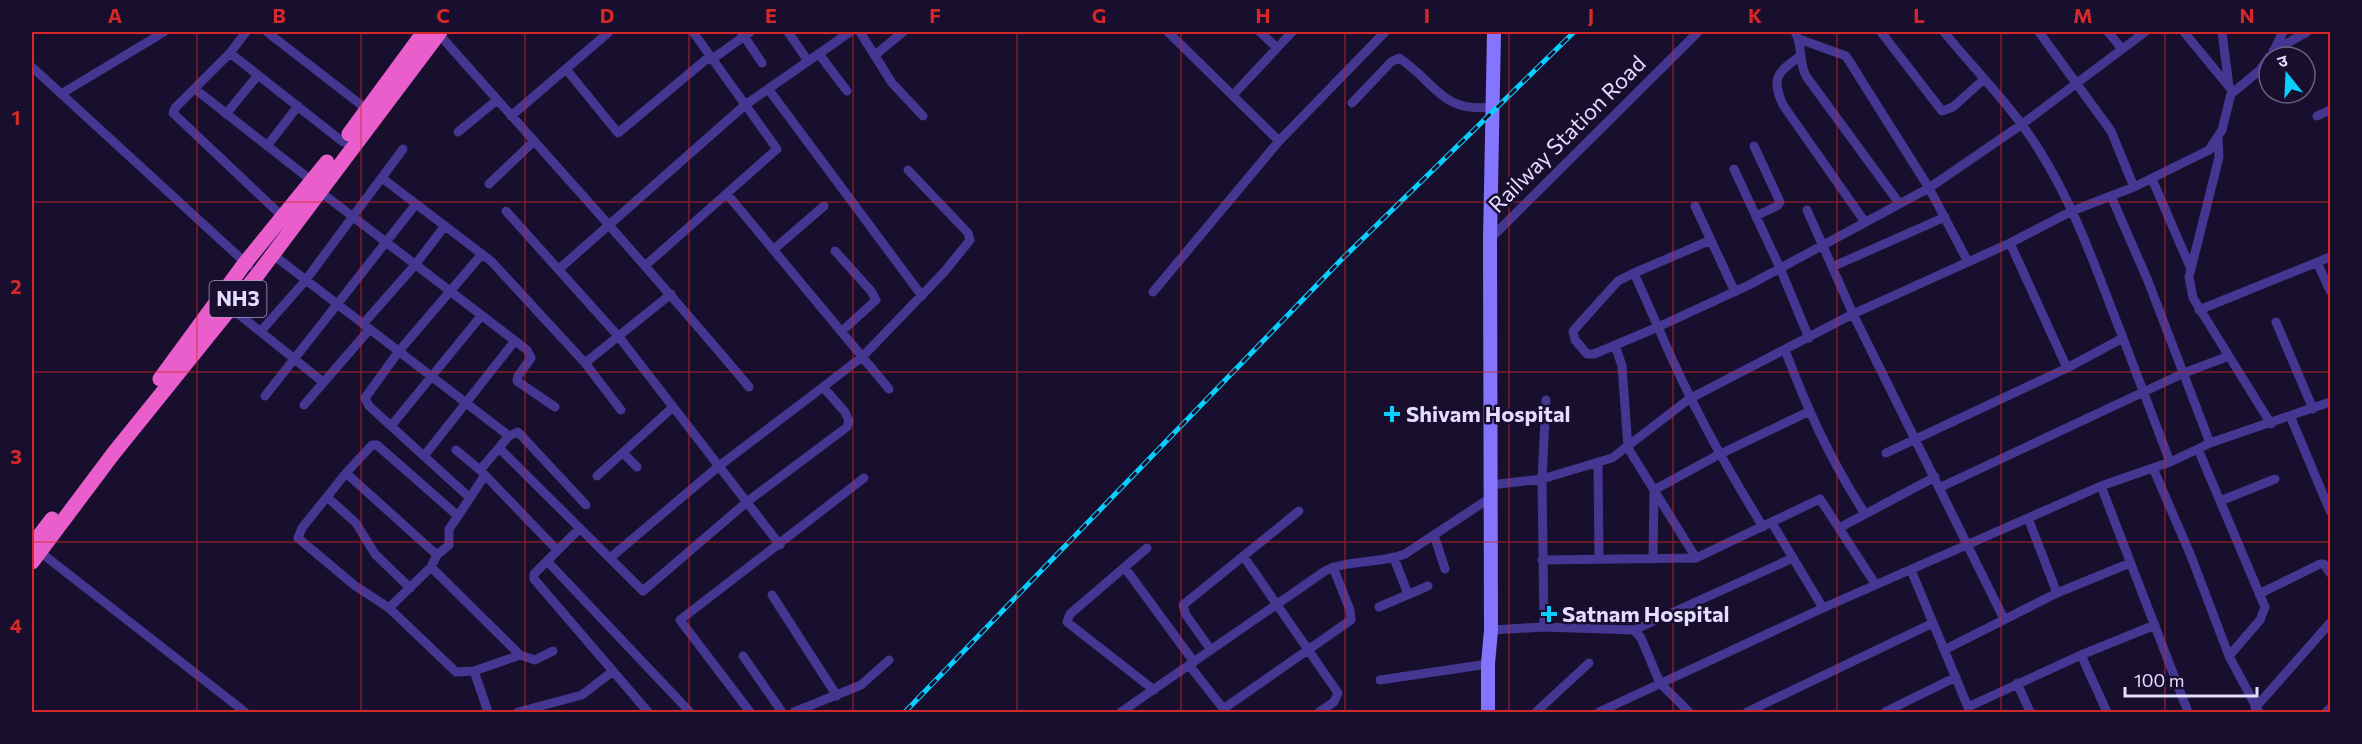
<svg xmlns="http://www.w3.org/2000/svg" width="2362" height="744" viewBox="0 0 2362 744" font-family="Commissioner,'Noto Sans Devanagari',sans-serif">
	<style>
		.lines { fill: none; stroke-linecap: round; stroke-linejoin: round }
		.minor { stroke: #433791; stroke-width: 9 }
		.tertiary { stroke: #433791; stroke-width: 12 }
		.secondary { stroke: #8474ff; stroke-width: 14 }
		.trunk { stroke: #ea5ecc; stroke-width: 15 }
		.rail-casing { stroke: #09cfff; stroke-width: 5 }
		.rail { stroke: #180f2e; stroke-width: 3; stroke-dasharray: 9; stroke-linecap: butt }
		.grid { fill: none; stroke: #d62828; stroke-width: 1.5; stroke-opacity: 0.55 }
		.poi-dot { fill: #09cfff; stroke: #180f2e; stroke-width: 2 }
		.labels { text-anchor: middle; stroke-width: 5; stroke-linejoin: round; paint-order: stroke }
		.shield { fill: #180f2e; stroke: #a79fc0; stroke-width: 1.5 }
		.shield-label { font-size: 21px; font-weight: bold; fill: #e4ddff }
		.street-label { font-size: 22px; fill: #e4ddff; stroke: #180f2e }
		.poi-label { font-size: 22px; font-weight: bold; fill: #e4ddff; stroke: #180f2e; text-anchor: start }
		.neatline { fill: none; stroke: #d62828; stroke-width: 2 }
		.grid-label { font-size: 20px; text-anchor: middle; font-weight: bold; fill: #d62828 }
	</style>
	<rect width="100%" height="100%" fill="#180f2e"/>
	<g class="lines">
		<!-- minor -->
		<path class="minor" d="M246 32 230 53 343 142
			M267 32 369 111
			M788 32 808 61
			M860 32 892 83 923 116
			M1168 32 1279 141 1385 32
			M1260 32 1277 48
			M1795 32C1803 45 1798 61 1806 76L1899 203
			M1881 32 1942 111 1953 107 1983 80
			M1944 32C1974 69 2015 110 2039 150 2076 208 2098 275 2123 338
			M2039 32 2111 131 2134 187
			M2108 32 2122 49
			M2184 32 2230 88
			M2222 32 2229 86
			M438 33C542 151 648 266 749 387
			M742 33 762 63
			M1799 39 1846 56 1929 188 1968 262
			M2274 50 2283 32
			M2273 51 2307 32
			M230 53 175 108 173 113 283 217
			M819 54 847 91
			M875 55 903 32
			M1799 57C1777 73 1771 78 1783 105L1865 222
			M711 60 750 32
			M32 67 249 266
			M566 69 618 133 709 57
			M195 89 312 181
			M769 90 922 296
			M61 94 164 32
			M1233 95 1292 32
			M1352 103 1391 62 1399 58C1436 82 1440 113 1492 107
			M226 114 258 75
			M511 116 609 32
			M2317 116 2330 110
			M458 132 497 100
			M267 146 298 106
			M1754 146 1780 202 1777 206 1756 216
			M1734 169 1780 268 1809 338
			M382 178 491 261 585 363 621 410
			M2152 179 2191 269 2189 277 2193 298 2271 424
			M489 184 533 142
			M318 190 527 350 531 358 518 376 517 381 555 407
			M727 194 889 389
			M2111 196 2148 281 2210 443 2198 449 2265 607 2260 620 2229 656
			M1695 206 1735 292
			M1807 210 1853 314 2004 619
			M506 211 619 337 780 545
			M1490 239 1698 32
			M2010 243 2072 211 2134 187 2209 150 2222 130 2231 94 2259 71 2269 57
			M773 250 824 206
			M835 251 871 291 876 300 841 332
			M272 254 509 436
			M2317 262 2330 291
			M646 265 777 149 693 32
			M1832 267 1945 217
			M559 269 745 105 850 32
			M2191 269 2219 157 2218 139
			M1634 273 1658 327 1594 354H1587L1575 340 1573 331 1618 281 1634 273 1711 240
			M1153 292 1279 141
			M231 308 323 382
			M2199 310 2330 257
			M2276 322 2313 409
			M363 324 415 265 444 227
			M261 331 305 281 403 149
			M1615 345 1622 366 1628 448 1696 558 1820 499 1876 585
			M1785 350C1809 413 1829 457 1865 514
			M585 363 671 294
			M823 387 862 357 945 271 970 240 968 233 908 170
			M265 396 416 204
			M304 405 369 330
			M2291 418 2330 511
			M391 426 481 316
			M2210 443 2330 402
			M499 448 643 591 748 501 847 427 849 421 845 412 823 387 719 466 610 558
			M456 450 480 470 557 550
			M623 453 637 467
			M1886 453 2067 368
			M424 456 514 342
			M2170 462 2198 449
			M1598 464 1599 558
			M2153 468 2191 556 2229 656 2259 712
			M480 470 509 436 518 432 586 505
			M346 473 437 555 431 567 389 608
			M485 475 458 516 377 445H372L346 473 302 528 298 538 354 585 389 608 456 672 474 671 520 655 535 660 553 651
			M597 476 672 408
			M1490 485 1542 479 1612 458 1689 399 1853 314 2010 243 2067 368 2123 338 2170 462 2101 486 2188 712
			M1941 487 2184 373 2229 356
			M327 497 356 523 375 554 410 588
			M470 498 369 406 365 398 399 351 482 254
			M2220 501 2275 479
			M2028 518 2057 593
			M1772 523 1823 608
			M1763 527C1722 460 1689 400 1658 327L1749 285 1929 188 2021 125 2145 32
			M580 528 547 561 690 712
			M1839 528 1935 477
			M1434 535 1445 569
			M1147 548 1070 614 1067 622 1154 690
			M40 552 245 712
			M437 555 449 545V529L458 516
			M1244 557 1338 693 1334 702 1319 712
			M1653 557 1654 490 1718 455 1808 412
			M1394 558 1408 594
			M1542 560 1696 558
			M547 561 534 574V579L648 712
			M431 567 520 655
			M1125 568 1194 662
			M1911 570 1970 712
			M2259 594 2320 564H2324L2330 573
			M772 595 837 696
			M1379 607 1428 586
			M1544 627 1542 479 1546 400
			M1491 630 1544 627 1634 630 1641 638 1660 683 1689 712
			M1634 630 1793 558
			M1211 650 1186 615 1183 605 1299 511
			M1944 650 2057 593 2130 563
			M2081 655 2107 712
			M743 656 782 712
			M1189 665 1226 712
			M474 671 488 712
			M1380 680 1488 664
			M2017 683 2030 712
			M1968 707 2081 655 2155 625
			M2255 708 2330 623
			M1223 709 1351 620 1350 610 1333 567
			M518 712 582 695 613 671
			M750 712 680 620 864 478
			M794 712 861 685 889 660
			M1121 712 1325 571C1350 559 1379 564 1405 554L1490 498
			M1536 712 1589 663
			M1599 712 1823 608 2101 486
			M1747 712 1933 623
			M1885 712 1956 677"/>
		<!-- tertiary -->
		<path class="tertiary" d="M2328 712 2330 710"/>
		<!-- secondary -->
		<path class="secondary" d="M1488 712V664L1491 630 1490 239 1494 32"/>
		<!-- trunk -->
		<path class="trunk" d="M349 134 424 32
			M160 379 245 263 327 162
			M32 545 52 519
			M32 562 113 454 258 274 440 32"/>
		<!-- rail casing -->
		<g class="rail-casing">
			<path id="rail" d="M905 712 1342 259 1574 32"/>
		</g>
		<!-- rail -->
		<use href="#rail" class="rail"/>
	</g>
	<!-- grid -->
	<path class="grid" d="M197 32V712M361 32V712M525 32V712M689 32V712M853 32V712M1017 32V712M1181 32V712M1345 32V712M1509 32V712M1673 32V712M1837 32V712M2001 32V712M2165 32V712M32 202H2330M32 372H2330M32 542H2330"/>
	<!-- markers -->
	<g class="poi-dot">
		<path d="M1389 405h6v6h6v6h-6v6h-6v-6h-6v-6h6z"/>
		<path d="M1546 605h6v6h6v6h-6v6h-6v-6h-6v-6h6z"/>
	</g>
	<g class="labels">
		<!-- shield labels -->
		<rect class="shield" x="209.5" y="281" width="57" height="36" rx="4.5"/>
		<g class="shield-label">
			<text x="238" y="306">NH3</text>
		</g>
		<!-- street labels -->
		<g class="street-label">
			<text transform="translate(1567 134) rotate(-45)" y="8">Railway Station Road</text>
		</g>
		<!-- poi labels -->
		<g class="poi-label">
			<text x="1406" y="422">Shivam Hospital</text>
			<text x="1562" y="622">Satnam Hospital</text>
		</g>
	</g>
	<!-- border -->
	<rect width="2362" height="744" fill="none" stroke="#180f2e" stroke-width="66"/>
	<!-- north arrow -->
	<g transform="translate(2287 75) rotate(342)"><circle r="28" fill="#180f2e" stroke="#6a6182" stroke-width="1.5"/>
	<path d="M0-4.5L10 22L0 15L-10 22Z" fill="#09cfff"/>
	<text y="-9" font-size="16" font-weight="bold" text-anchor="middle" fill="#e4ddff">उ</text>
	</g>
	<!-- scale -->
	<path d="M2125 687v9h132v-9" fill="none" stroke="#e4ddff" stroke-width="3"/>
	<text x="2134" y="687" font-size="18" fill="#e4ddff" stroke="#180f2e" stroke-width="4.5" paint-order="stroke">100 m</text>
	<rect x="33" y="33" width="2296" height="678" class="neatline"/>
	<g class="grid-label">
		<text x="115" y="23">A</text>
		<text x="279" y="23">B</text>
		<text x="443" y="23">C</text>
		<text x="607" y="23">D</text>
		<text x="771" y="23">E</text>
		<text x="935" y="23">F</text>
		<text x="1099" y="23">G</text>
		<text x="1263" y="23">H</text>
		<text x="1427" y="23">I</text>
		<text x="1591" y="23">J</text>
		<text x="1755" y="23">K</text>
		<text x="1919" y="23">L</text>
		<text x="2083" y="23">M</text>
		<text x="2247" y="23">N</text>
		<text x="16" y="125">1</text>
		<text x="16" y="294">2</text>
		<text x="16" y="464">3</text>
		<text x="16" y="633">4</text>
	</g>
</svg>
